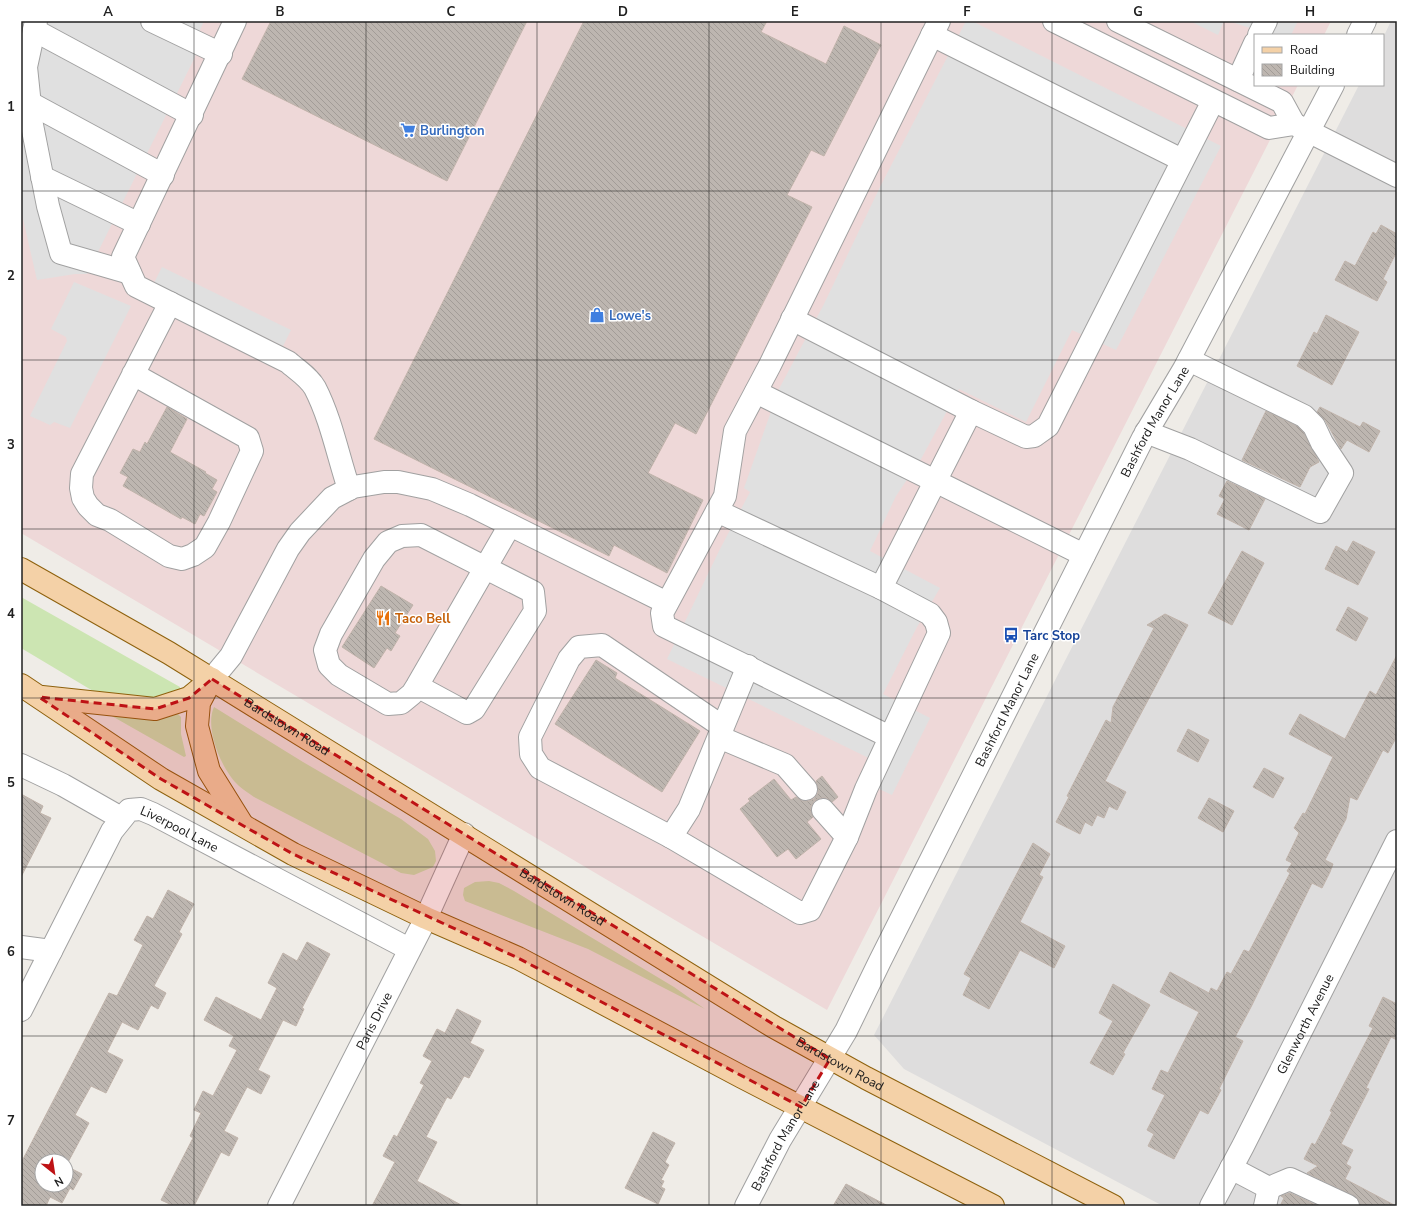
<svg xmlns="http://www.w3.org/2000/svg" width="1418" height="1227" viewBox="0 0 1418 1227" font-family="'Nunito Sans',sans-serif">
	<style>
		.residential { fill: #dedddd }
		.commercial { fill: #eed8d8 }
		.grass { fill: #cce5b2 }
		.parking { fill: #e0e0e0 }
		.building { fill: url(#building-back-hatch); stroke: #c0b3aa; fill-rule: evenodd }
		.lines { fill: none; stroke-linecap: round; stroke-linejoin: round }
		.minor-casing { stroke: #a1a1a1; stroke-width: 24 }
		.major-casing { stroke: #8e610d; stroke-width: 24 }
		.minor { stroke: #fff; stroke-width: 22 }
		.major { stroke: #f4d1a7; stroke-width: 22 }
		.marked { fill: #be1215; fill-opacity: 0.2; stroke: #be1215; stroke-width: 3; stroke-dasharray: 8 5; stroke-linejoin: round }
		.grid { fill: none; stroke: #202020; stroke-width: 1; stroke-opacity: 0.55 }
		.labels { text-anchor: middle; stroke-width: 3; stroke-linejoin: round; paint-order: stroke }
		.shop-label { font-size: 13px; font-weight: bold; fill: #366cbe; stroke: #fff; text-anchor: start }
		.street-label { font-size: 13px; fill: #202020; stroke: #fff }
		.food-label { font-size: 13px; font-weight: bold; fill: #c56008; stroke: #fff; text-anchor: start }
		.transit-label { font-size: 13px; font-weight: bold; fill: #164399; stroke: #fff; text-anchor: start }
		.neatline { fill: none; stroke: #202020; stroke-width: 1.5 }
		.grid-label { font-size: 13px; text-anchor: middle; font-weight: bold; fill: #202020 }
	</style>
	<defs>
		<pattern id="building-back-hatch" width="6" height="6" patternUnits="userSpaceOnUse"><rect width="6" height="6" fill="#bdb6b0"/><path d="M-1 5l2 2M0 0l6 6M5-1l2 2" fill="none" stroke="#a29c97"/></pattern>
	</defs>
	<rect width="100%" height="100%" fill="#efece7"/>
	<!-- residential -->
	<path class="residential" d="M1391 21H1397V1206H1163L904 1069 874 1035 1359 85H1383V38Z"/>
	<!-- commercial -->
	<path class="commercial" d="M21 21H1331L1324 35H1255V85H1298L827 1010 21 533Z"/>
	<!-- grass -->
	<path class="grass" d="M21 597 180 687V693L158 700 112 698 93 691 21 648Z
		M214 707 303 762 401 819 428 839 435 851 436 861 433 867 414 875 401 873 254 797C249 793 243 790 239 786 222 771 204 728 214 707Z
		M177 713 181 717V734L186 756 184 757 110 715Z
		M489 881 499 883 514 891 674 987 705 1009 588 949 465 901 463 895 464 888 475 882Z"/>
	<!-- parking -->
	<path class="parking" d="M21 21H204L200 30 195 57 87 274H75L37 280 21 210Z
		M966 21H972L1221 146 1116 350 1072 330 1026 422 959 389 921 459 896 496 870 551 940 588 917 627 883 694 930 718 892 795 877 788 887 767 667 659 719 551 750 492 744 488 779 389 824 304 880 187Z
		M1190 21H1224L1218 35Z
		M1228 21H1298L1291 35H1272Z
		M162 267 291 330 283 346 154 283Z
		M74 282 131 306 70 428 54 422 50 425 30 416 67 341 66 337 51 329Z"/>
	<!-- building -->
	<path class="building" d="M271 21H527L447 181 242 79Z
		M584 21H767L761 32 826 64 844 26 881 45 824 156 811 150 787 195 812 207 696 434 675 423 648 473 703 500 667 573 614 545 609 556 374 439Z
		M1381 225 1397 234V251L1383 279 1387 282 1377 301 1335 280 1345 261 1355 266 1373 232 1376 234Z
		M1326 315 1359 332 1332 385 1297 366 1314 332 1317 334Z
		M167 407 187 419 170 452 206 472 205 473 217 480 212 489 217 492 204 516 200 514 195 524 182 517 181 519 123 486 128 477 120 473 133 449 140 452 145 442 147 444Z
		M1320 407 1360 427 1363 422 1380 431 1369 452 1347 440 1341 449 1325 420 1317 412Z
		M1266 411 1297 426 1304 433 1319 462 1310 467 1300 487 1242 460Z
		M1227 481 1265 499 1249 530 1217 514 1225 499 1219 496Z
		M1353 541 1375 552 1358 585 1325 569 1336 546 1347 552Z
		M1242 551 1264 563 1232 625 1208 613Z
		M381 586 413 605 395 633 400 636 391 651 387 648 374 668 342 647Z
		M1348 607 1368 618 1356 641 1336 630Z
		M1165 614 1188 625 1105 781 1126 792 1117 810 1109 806 1104 818 1097 815 1092 826 1085 822 1080 834 1056 822 1069 797 1067 796 1106 720 1111 723 1113 707 1154 628 1147 625Z
		M1397 655V736L1388 753 1383 750 1357 800 1350 797 1346 819 1325 860 1333 864 1330 872 1322 888 1312 883 1251 1007 1235 1037 1243 1041 1219 1089 1221 1090 1208 1114 1200 1110 1174 1159 1148 1146 1154 1134 1147 1130 1165 1095 1152 1089 1161 1070 1168 1073 1199 1012 1160 992 1170 972 1209 993 1211 988 1217 991 1227 972 1231 974 1244 950 1249 952 1290 873 1287 871 1292 863 1286 860 1299 833 1294 828 1303 813 1305 814 1333 757 1289 734 1300 714 1345 739 1370 691 1376 695Z
		M596 660 617 673 615 678 700 731 662 792 555 724Z
		M1188 729 1209 740 1198 762 1177 751Z
		M1264 768 1284 778 1273 798 1253 787Z
		M822 776 838 797 832 802 827 798H820L814 801 811 806V812L813 817 807 822 821 839 796 859 788 849 777 857 740 809 750 801 748 799 774 779 791 800 796 797 802 801H809L814 799 818 793V787L816 781Z
		M21 794 43 806 40 813 51 818 21 877Z
		M1209 798 1234 811 1223 832 1198 818Z
		M1033 843 1050 854 1039 875 1043 877 1020 922 1065 946 1054 968 1020 950 989 1009 963 995 971 978 964 974Z
		M168 890 194 904 179 932 182 934 154 986 166 993 158 1009 151 1005 138 1030 122 1022 107 1052 123 1060 106 1093 91 1086 75 1115 89 1123 66 1166 82 1174 73 1190 70 1188 62 1203 50 1197 46 1206H21V1163L109 993 117 996 143 945 134 940 147 916 153 919ZM42 1161H66V1185H42Z
		M307 942 330 954 302 1008 304 1009 296 1026 283 1020 258 1070 270 1076 261 1094 247 1087 224 1131 238 1138 229 1156 221 1152 194 1206H174L161 1200 193 1138 190 1136 201 1113 194 1110 203 1091 213 1096 237 1050 229 1046 234 1036 204 1020 216 997 261 1020 277 988 268 983 283 953 297 961Z
		M1113 984 1150 1005 1123 1053 1125 1054 1113 1075 1090 1063 1113 1021 1099 1013Z
		M1383 997 1397 1004V1040L1391 1037 1366 1088 1369 1089 1341 1144 1353 1150 1346 1164 1351 1167 1345 1179 1396 1206H1360L1358 1199 1353 1195 1307 1173 1318 1166 1304 1159 1312 1143 1315 1145 1332 1112 1330 1111 1373 1028 1369 1026Z
		M457 1009 481 1021 470 1043 484 1050 469 1078 464 1076 451 1099 447 1097 426 1137 437 1142 417 1181 463 1206H372L395 1162 383 1156 394 1135 397 1137 424 1085 420 1083 432 1061 423 1056 437 1029 445 1033Z
		M653 1132 675 1143 665 1162 669 1165 661 1180 664 1181 661 1187 665 1189 658 1204 625 1188Z
		M846 1184 888 1206H833Z
		M1290 1193 1318 1206H1280L1284 1198 1281 1196Z"/>
	<g class="lines">
		<!-- minor casing -->
		<g class="minor-casing">
			<g id="minor">
				<path d="M36 21 26 67 32 125 48 206 61 253 130 273"/>
				<path d="M152 21 221 54"/>
				<path d="M235 21 123 257 136 286 288 362C297 370 309 377 315 388 331 419 338 456 349 489"/>
				<path d="M1054 21 1269 128 1294 124 1397 176"/>
				<path d="M1118 21 1282 102 1294 124"/>
				<path d="M34 30 192 115"/>
				<path d="M932 35 1182 160"/>
				<path d="M1259 35 1266 21"/>
				<path d="M1358 35 1365 21"/>
				<path d="M1238 80 1255 43"/>
				<path d="M30 103 163 175"/>
				<path d="M42 177 139 224"/>
				<path d="M792 319 971 411"/>
				<path d="M133 374 248 438 252 451 219 522 205 547 193 555 182 559 169 556 110 520 97 515 88 506 83 498 81 488 82 474 170 303"/>
				<path d="M756 392 1084 555"/>
				<path d="M1146 432 1190 449 1320 512 1342 473 1322 443 1314 426 1304 416 1189 360"/>
				<path d="M717 511 881 588"/>
				<path d="M212 679 231 656 288 549 300 532 332 498 353 487 384 482H398L432 489 470 505 667 603"/>
				<path d="M417 686 467 713 474 709 535 611 533 592 421 535 402 536 388 542 374 559 331 634 325 650 329 665 339 675 388 704 401 703 412 694 417 686 510 525"/>
				<path d="M723 727 602 645 579 647 569 659 530 737 531 754 540 768 671 837 689 809 748 666"/>
				<path d="M719 737 785 765 806 789"/>
				<path d="M890 737 664 626 662 613 725 496 735 431 770 365 939 21"/>
				<path d="M21 765 63 785 121 818"/>
				<path d="M823 810 847 837"/>
				<path d="M671 837 800 913 810 910 847 837 866 789 939 633 936 622 930 614 881 588 971 411 1026 437 1034 436 1048 426 1213 101"/>
				<path d="M21 947 51 951"/>
				<path id="s1" d="M21 1010 112 831 129 810 141 809 153 814 409 949"/>
				<path d="M1231 1168 1269 1188"/>
				<path d="M1269 1188 1290 1179 1348 1206"/>
				<path id="s2" d="M279 1206 426 918 464 834"/>
				<path id="s3" d="M746 1206 780 1140 846 1031 880 961 1143 438 1184 369 1333 85"/>
				<path id="s4" d="M1211 1206 1243 1146 1397 841"/>
				<path d="M1265 1206 1269 1188"/>
			</g>
		</g>
		<!-- major casing -->
		<g class="major-casing">
			<g id="major">
				<path id="s5" d="M21 569 169 653 774 1027 866 1078 1113 1206"/>
				<path d="M209 684 199 703 197 726 209 771 242 824"/>
				<path d="M21 685 161 779 293 854 426 918 518 958 742 1077 993 1206"/>
				<path d="M42 697 155 709 189 698 212 679"/>
			</g>
		</g>
		<!-- minor -->
		<use href="#minor" class="minor"/>
		<!-- major -->
		<use href="#major" class="major"/>
	</g>
	<!-- marked area -->
	<path class="marked" d="M212 679 830 1059 801 1107 518 958 293 854 161 779 39 697 155 709 189 698Z"/>
	<!-- grid -->
	<path class="grid" d="M194 21V1206M366 21V1206M537 21V1206M709 21V1206M881 21V1206M1052 21V1206M1224 21V1206M21 191H1397M21 360H1397M21 529H1397M21 698H1397M21 867H1397M21 1036H1397"/>
	<!-- icons -->
	<defs>
		<g id="supermarket-bare" transform="scale(1.2)"><path d="M-6-5.5h2.5l.6 2H6L4.5 2H-2.5L-4.4-4H-6ZM-1.5 3.2a1.3 1.3 0 1 0 .1 0ZM3 3.2a1.3 1.3 0 1 0 .1 0Z" fill="#3f7fe0" stroke="#fff" stroke-width="2.5" paint-order="stroke"/></g>
		<g id="shop-bare" transform="scale(1.2)"><path d="M-5-2.5h2.3a2.7 3.5 0 0 1 5.4 0H5L5.5 6h-11ZM-1.5-2.5h3a1.5 2.3 0 0 0-3 0Z" fill="#3f7fe0" stroke="#fff" stroke-width="2.5" paint-order="stroke"/></g>
		<g id="restaurant-bare" transform="scale(1.2)"><path d="M-5-6h1v4h1v-4h1v4h1v-4h1v5L-1.5 .5V6h-2V.5L-5-1ZM5-6V6H3V1.5H1.5Q1.5-4 5-6Z" fill="#e8710a" stroke="#fff" stroke-width="2.5" paint-order="stroke"/></g>
		<g id="bus-bare" transform="scale(1.2)"><path d="M-5-6H5V4H4V6H2V4H-2V6H-4V4H-5ZM-3.5-4V0h7V-4ZM-3.5 1.2v1.5H-2V1.2ZM2 1.2v1.5H3.5V1.2Z" fill="#1a4fb4" stroke="#fff" stroke-width="2.5" paint-order="stroke"/></g>
	</defs>
	<g fill-rule="evenodd">
		<use href="#supermarket-bare" x="408" y="130"/>
		<use href="#shop-bare" x="597" y="315"/>
		<use href="#restaurant-bare" x="383" y="618"/>
		<use href="#bus-bare" x="1011" y="635"/>
	</g>
	<g class="labels">
		<!-- shop labels -->
		<g class="shop-label">
			<text x="420" y="135">Burlington</text>
			<text x="609" y="320">Lowe's</text>
		</g>
		<!-- street labels -->
		<g class="street-label">
			<text dy="5" stroke="none"><textPath href="#s3" startOffset="885">Bashford Manor Lane</textPath></text>
			<text dy="5" stroke="none"><textPath href="#s3" startOffset="561">Bashford Manor Lane</textPath></text>
			<text dy="5" stroke="none"><textPath href="#s5" startOffset="309">Bardstown Road</textPath></text>
			<text dy="5" stroke="none"><textPath href="#s1" startOffset="283">Liverpool Lane</textPath></text>
			<text dy="5" stroke="none"><textPath href="#s5" startOffset="633">Bardstown Road</textPath></text>
			<text dy="5" stroke="none"><textPath href="#s2" startOffset="208">Paris Drive</textPath></text>
			<text dy="5" stroke="none"><textPath href="#s4" startOffset="205">Glenworth Avenue</textPath></text>
			<text dy="5" stroke="none"><textPath href="#s5" startOffset="957">Bardstown Road</textPath></text>
			<text dy="5" stroke="none"><textPath href="#s3" startOffset="81">Bashford Manor Lane</textPath></text>
		</g>
		<!-- food labels -->
		<g class="food-label">
			<text x="395" y="623">Taco Bell</text>
		</g>
		<!-- transit labels -->
		<g class="transit-label">
			<text x="1023" y="640">Tarc Stop</text>
		</g>
	</g>
	<!-- border -->
	<rect width="1418" height="1227" fill="none" stroke="#ffffff" stroke-width="44"/>
	<!-- legend -->
	<rect x="1254" y="34" width="130" height="52" fill="#ffffff" stroke="#a6a6a6"/>
	<rect x="1262" y="47" width="20" height="6" fill="#f4d1a7" stroke="#a6a6a6"/>
	<text x="1290" y="54" font-size="12" fill="#202020">Road</text>
	<rect x="1262" y="64" width="20" height="12" fill="url(#building-back-hatch)" stroke="#a6a6a6"/>
	<text x="1290" y="74" font-size="12" fill="#202020">Building</text>
	<!-- north arrow -->
	<g transform="translate(54 1173) rotate(150)"><circle r="19" fill="#ffffff" stroke="#a6a6a6"/>
	<path d="M0-3L7 15L0 10L-7 15Z" fill="#be1215"/>
	<text y="-6" font-size="11" font-weight="bold" text-anchor="middle" fill="#202020">N</text>
	</g>
	<rect x="22" y="22" width="1374" height="1183" class="neatline"/>
	<g class="grid-label">
		<text x="108" y="16">A</text>
		<text x="280" y="16">B</text>
		<text x="451" y="16">C</text>
		<text x="623" y="16">D</text>
		<text x="795" y="16">E</text>
		<text x="967" y="16">F</text>
		<text x="1138" y="16">G</text>
		<text x="1310" y="16">H</text>
		<text x="11" y="111">1</text>
		<text x="11" y="280">2</text>
		<text x="11" y="449">3</text>
		<text x="11" y="618">4</text>
		<text x="11" y="787">5</text>
		<text x="11" y="956">6</text>
		<text x="11" y="1125">7</text>
	</g>
</svg>
